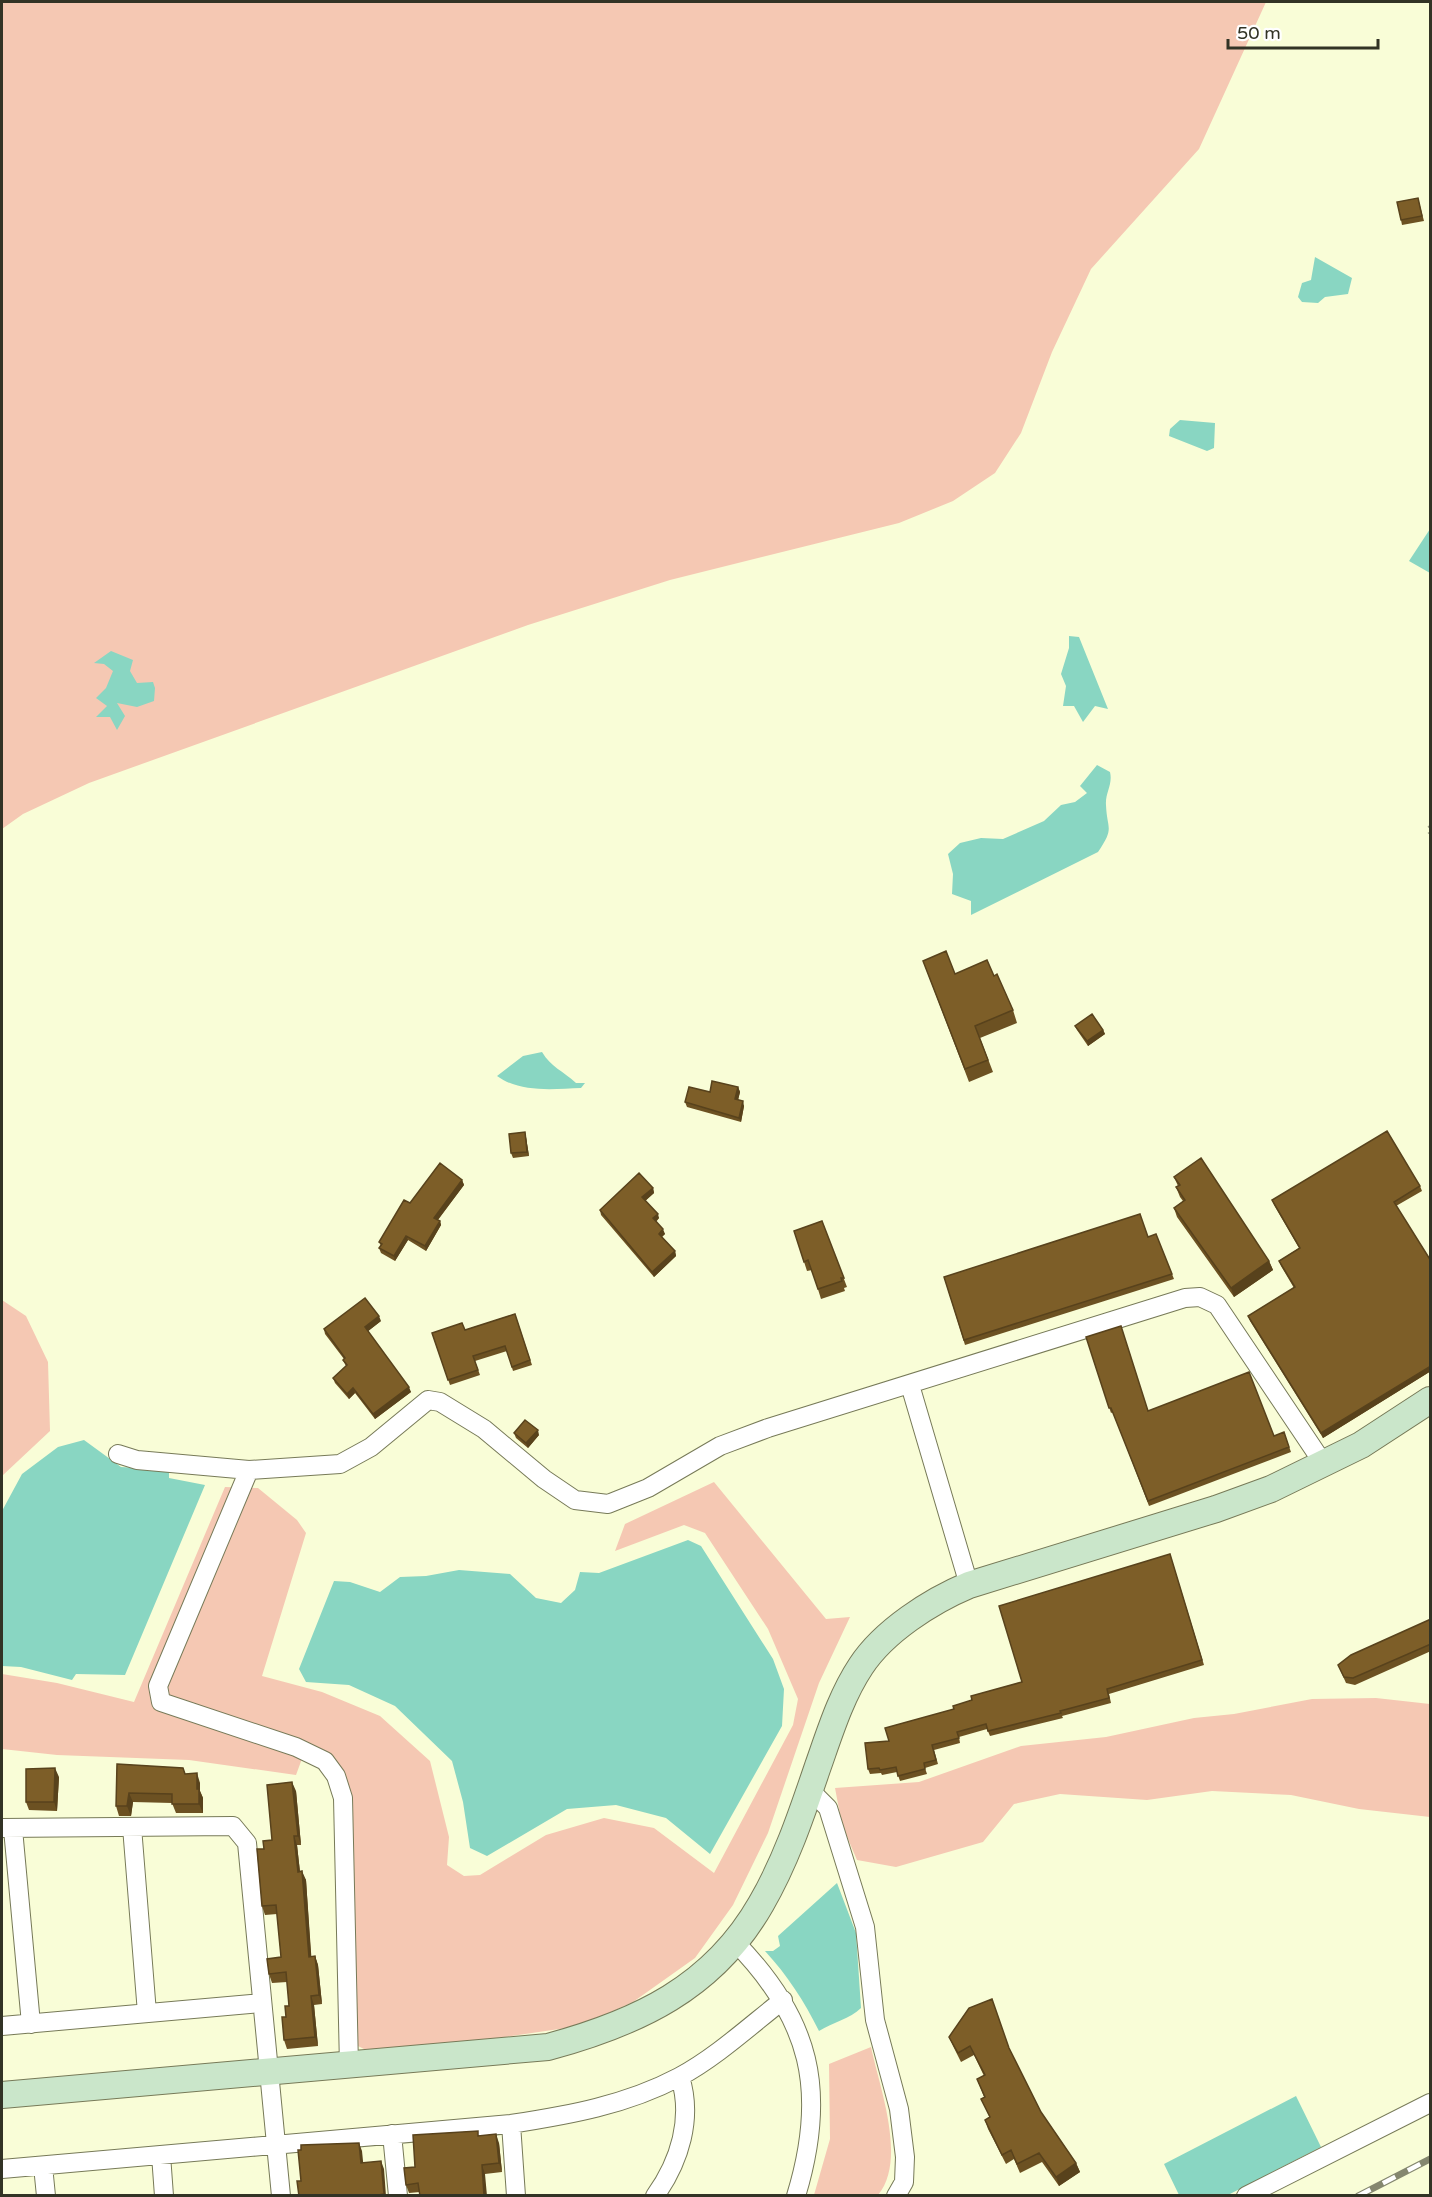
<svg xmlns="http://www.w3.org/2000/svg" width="1432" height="2197" viewBox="0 0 1432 2197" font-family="'Varela Round',sans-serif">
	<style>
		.green { fill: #f5c8b3 }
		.water { fill: #89d6c2 }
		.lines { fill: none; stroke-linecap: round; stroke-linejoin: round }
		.street-casing { stroke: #777a58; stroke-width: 20 }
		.secondary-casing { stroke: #777a58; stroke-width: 28 }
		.path { stroke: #9c9f84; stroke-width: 4; stroke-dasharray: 1.5 4.5; stroke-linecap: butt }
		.street { stroke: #fff; stroke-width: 18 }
		.secondary { stroke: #cae6ca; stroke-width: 26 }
		.rail-casing { stroke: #85876f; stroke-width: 7 }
		.rail { stroke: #fff; stroke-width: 4.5; stroke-dasharray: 14; stroke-linecap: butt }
		.wall { fill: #6c5122 }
		.shaded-wall { fill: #58421c }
		.building { fill: #7d5e28; stroke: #58421c; stroke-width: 1.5 }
	</style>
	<rect width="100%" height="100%" fill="#f9fdd7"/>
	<!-- green -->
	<path class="green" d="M2 2H1266L1199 149 1091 269 1052 352 1021 433 995 473 953 501 899 523 670 580 528 625 89 783 23 814 2 829Z
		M2 1300 26 1316 48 1362 50 1431 2 1476Z
		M714 1482 826 1619 850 1617 819 1683 768 1833 733 1905 695 1958 633 2002 580 2026 470 2042 368 2051 354 2044 348 1792 307 1745 296 1775 189 1760 57 1755 2 1749V1674L57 1683 134 1702 225 1487 258 1488 297 1520 306 1533 262 1676 322 1692 380 1716 430 1761 449 1837 447 1865 464 1876 480 1875 546 1835 604 1818 654 1828 714 1873 793 1725 798 1699 768 1629 705 1533 684 1525 615 1551 625 1524Z
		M1376 1698 1430 1704V1817L1359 1809 1291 1795 1212 1791 1147 1800 1060 1794 1014 1804 983 1842 896 1867 857 1860 842 1825 835 1788 919 1782 1021 1746 1106 1737 1194 1718 1234 1714 1312 1699Z
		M871 2047C880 2089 907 2160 878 2195H814L830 2139 829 2064Z"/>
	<!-- water -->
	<path class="water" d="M1315 257 1352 278 1348 294 1325 297 1318 303 1302 302 1298 297 1302 283 1311 280Z
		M1180 420 1215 423 1214 448 1207 451 1169 436 1170 429Z
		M1430 529V573L1409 561Z
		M1069 636 1079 637 1108 709 1095 706 1083 722 1074 706H1063L1066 686 1061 674 1069 648Z
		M111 651 133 660 130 671 137 683 153 682 155 688 154 701 137 707 117 703 125 716 117 730 110 717H96L107 706 96 698 106 688 113 671 104 664 94 663Z
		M1097 765 1110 772C1113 785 1105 793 1106 805 1107 830 1115 827 1098 852L971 915V901L952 894 953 874 948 854 960 843 981 838 1003 839 1044 821 1061 805 1075 802 1087 793 1080 786Z
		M542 1052C551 1067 563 1071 576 1083H585L581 1088C553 1089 520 1093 497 1076L523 1056Z
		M84 1440 121 1467 169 1470V1478L205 1485 125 1675 76 1674 72 1680 21 1667 2 1666V1511L22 1474 58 1447Z
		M688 1540 701 1546 773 1659 784 1689 782 1726 710 1854 666 1818 616 1805 567 1809 487 1856 470 1848 463 1802 452 1761 395 1706 349 1685 306 1682 299 1669 334 1581 350 1582 380 1592 400 1577 426 1576 459 1570 510 1574 536 1598 561 1603 575 1590 580 1572 599 1573Z
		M837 1883 856 1933 861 2008C850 2019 833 2022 819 2031 804 2001 788 1976 765 1951H773L780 1946 778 1936Z
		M1296 2096 1321 2147 1228 2195H1179L1164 2164Z"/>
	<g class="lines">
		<!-- street casing -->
		<g class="street-casing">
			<path id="street" d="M910 1385 969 1585
				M118 1454 137 1460 249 1470
				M810 1790 828 1808 865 1927 875 2020 899 2109 905 2157 904 2182 896 2196
				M132 1827 147 2013
				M2 1828 233 1826 247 1843 281 2196
				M13 1829 31 2024
				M734 1941C811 2019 828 2091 796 2196
				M2 2026 261 2003
				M349 2066 343 1798 336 1776 325 1761 296 1747 161 1702 158 1686 249 1470 340 1464 371 1447 428 1400 440 1402 484 1429 544 1479 575 1500 608 1504 648 1488 720 1446 768 1428 1185 1298 1200 1297 1217 1305 1323 1463
				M511 2124 516 2196
				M392 2134 398 2196
				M161 2155 164 2196
				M43 2166 46 2196
				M2 2169 511 2124C569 2115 626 2105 679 2077 715 2058 751 2025 783 2000
				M655 2196C680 2161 693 2118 680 2077
				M1246 2196 1430 2103"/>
		</g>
		<!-- secondary casing -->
		<g class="secondary-casing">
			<path id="secondary" d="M2 2095 548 2047C637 2023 713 1988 761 1904 786 1861 802 1813 818 1766 830 1732 841 1696 861 1666 884 1631 931 1601 969 1585L1216 1509 1271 1489 1361 1445 1430 1400"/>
		</g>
		<!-- path -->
		<path class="path" d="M1430 827 1428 829 1430 833"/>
		<!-- street -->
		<use href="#street" class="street"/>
		<!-- secondary -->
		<use href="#secondary" class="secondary"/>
		<!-- rail casing -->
		<g class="rail-casing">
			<path id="rail" d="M1358 2196 1430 2159"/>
		</g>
		<!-- rail -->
		<use href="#rail" class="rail"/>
	</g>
	<!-- wall -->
	<path class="wall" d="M1418 198 1424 221 1402 225 1401 220Z
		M923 961 955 974 994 976 1013 1010 1017 1023 980 1038 993 1072 969 1082Z
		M1075 1026 1103 1030 1105 1034 1088 1046 1077 1030Z
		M738 1087 740 1092 738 1100 744 1106 741 1122 687 1107 685 1102 710 1092Z
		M525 1132 526 1137 529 1156 513 1158 511 1153Z
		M1174 1177 1269 1261 1273 1270 1234 1297 1177 1217 1174 1208 1183 1201 1180 1197 1176 1187 1178 1186Z
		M462 1180 464 1185 438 1220 440 1221 441 1225 426 1251 408 1240 395 1261 381 1253 379 1248 381 1246 379 1242 410 1203Z
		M1420 1186 1422 1191 1396 1206 1431 1261V1371L1323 1438 1250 1321 1248 1316 1294 1288 1281 1266 1279 1261 1299 1248 1274 1205 1272 1200Z
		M653 1188 654 1193 645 1201 659 1218 656 1222 665 1234 662 1237 675 1251 676 1256 654 1277 601 1215 600 1210Z
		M822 1221 847 1287 844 1288 845 1291 821 1299 812 1270 807 1271 794 1231Z
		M1156 1234 1174 1279 965 1345 944 1277 1148 1237Z
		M515 1314 532 1365 513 1371 507 1351 475 1361 480 1375 450 1385 432 1333 465 1330Z
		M381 1321 368 1331 411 1392 375 1419 355 1393 349 1399 335 1383 333 1378 346 1366 343 1360 344 1359 325 1334 324 1329Z
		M1086 1337 1148 1411 1274 1436 1284 1432 1291 1452 1149 1506 1113 1412 1111 1413Z
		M514 1433 539 1435 528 1448 516 1438Z
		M1170 1554 1204 1665 1109 1694 1111 1703 1062 1716 1063 1718 990 1736 987 1729 959 1737 960 1743 934 1750 938 1764 925 1768 927 1774 900 1781 897 1772 882 1775 881 1773 870 1774 868 1769 889 1741 972 1700 1022 1682Z
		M1431 1619V1651L1355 1685 1346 1683 1338 1665Z
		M117 1764 183 1768 185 1774 200 1783V1791L203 1798V1813H176L172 1803 133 1802 131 1816H119L116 1806Z
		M59 1777 57 1811 29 1810 26 1802Z
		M296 1791 301 1845H297L300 1872 306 1880 311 1957 315 1956 318 1965 322 2004 314 2005 318 2046 287 2049 284 2040 286 2017 289 2006 287 1982 272 1983 269 1974 281 1957 277 1914 265 1915 262 1906 264 1849 272 1840Z
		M949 2037 1009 2048 1041 2112 1076 2163 1080 2172 1059 2186 1042 2162 1020 2173 1014 2159 1006 2164 988 2129 985 2120 990 2118 981 2099 984 2097 977 2079 984 2076 974 2055 961 2062 953 2046Z
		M479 2136 499 2143 502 2172 485 2174 420 2192 409 2193 406 2185Z"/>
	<!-- shaded-wall -->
	<path class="shaded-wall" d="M1103 1030 1105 1034 1088 1046 1087 1041Z
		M738 1087 740 1092 737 1104 735 1099Z
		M743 1101 744 1106 741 1122 739 1118Z
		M525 1132 526 1137 529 1156 527 1152Z
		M462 1180 464 1185 436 1222 434 1218Z
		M653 1188 654 1193 644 1202 642 1197Z
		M658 1214 659 1218 654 1223 653 1218Z
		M440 1221 441 1225 426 1251 425 1246Z
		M663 1229 665 1234 660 1238 659 1234Z
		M406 1236 408 1240 395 1261 394 1256Z
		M675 1251 676 1256 654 1277 652 1272Z
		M1269 1261 1273 1270 1234 1297 1231 1288Z
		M379 1316 381 1321 367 1332 365 1327Z
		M1431 1366V1371L1323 1438 1321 1433Z
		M409 1387 411 1392 375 1419 373 1414Z
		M353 1388 355 1393 349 1399 347 1394Z
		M538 1430 539 1435 528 1448 526 1443Z
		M55 1768 59 1777 57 1811 54 1802Z
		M197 1773 200 1783V1791L203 1798V1813L199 1804 197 1789Z
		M292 1782 296 1791 301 1845 298 1836Z
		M129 1793 133 1802 131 1816 127 1806Z
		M294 1836 297 1845 301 1881 298 1872Z
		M302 1871 306 1880 312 1966 309 1957Z
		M315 1956 318 1965 322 2004 319 1995Z
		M311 1996 314 2005 318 2046 315 2037Z
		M496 2134 499 2143 502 2172 499 2163Z
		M359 2143 362 2151 364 2171 361 2163Z
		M381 2161 384 2169 386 2196H385L384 2194Z
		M1076 2163 1080 2172 1059 2186 1056 2177Z
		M482 2165 485 2174 487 2196H484Z"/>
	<!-- building -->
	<path class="building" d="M1418 198 1422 216 1401 220 1397 202Z
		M946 951 955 974 987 960 994 976 997 974 1013 1010 975 1026 988 1060 965 1069 923 961Z
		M1092 1014 1103 1030 1087 1041 1075 1026Z
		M712 1081 738 1087 735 1099 743 1101 739 1118 685 1102 689 1087 710 1092Z
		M1387 1131 1420 1186 1394 1202 1431 1261V1366L1321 1433 1248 1316 1295 1287 1279 1261 1300 1248 1272 1200Z
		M525 1132 527 1152 511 1153 509 1134Z
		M1201 1158 1269 1261 1231 1288 1174 1208 1185 1200 1176 1187 1180 1185 1174 1177Z
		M440 1163 462 1180 434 1218 440 1221 425 1246 406 1236 394 1256 379 1248 382 1244 379 1242 404 1200 410 1203Z
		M639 1173 653 1188 642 1197 658 1214 653 1218 663 1229 659 1234 675 1251 652 1272 600 1210Z
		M1140 1214 1148 1237 1156 1234 1172 1274 964 1340 944 1277Z
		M822 1221 844 1278H841L842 1281 818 1289 808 1260 804 1262 794 1231Z
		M365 1298 379 1316 365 1327 409 1387 373 1414 353 1388 347 1394 333 1378 347 1365 343 1360 345 1358 324 1329Z
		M515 1314 530 1360 512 1367 505 1346 473 1356 478 1370 448 1380 432 1333 462 1323 465 1330Z
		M1121 1326 1148 1411 1249 1372 1274 1436 1284 1432 1289 1447 1148 1501 1111 1408H1109L1086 1337Z
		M525 1420 538 1430 526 1443 514 1433Z
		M1170 1554 1202 1660 1107 1689 1109 1698 1060 1711 1061 1713 988 1731 986 1724 957 1732 959 1738 932 1745 936 1760 924 1763 925 1769 898 1776 896 1767 880 1770 879 1768 868 1769 865 1743 889 1741 885 1728 954 1709 953 1706 972 1700 971 1696 1022 1682 999 1606Z
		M1431 1619V1644L1353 1678 1344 1677 1338 1665 1351 1655Z
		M117 1764 183 1768 185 1774 197 1773V1789H199V1804H172V1794L129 1793 127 1806H116Z
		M55 1768 54 1802H26V1769Z
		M292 1782 298 1836H294L298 1872 302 1871 309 1957 315 1956 319 1995 311 1996 315 2037 284 2040 282 2017H286L285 2006H289L286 1972 269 1974 267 1959 281 1957 276 1905 262 1906 257 1849H264L263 1841 272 1840 267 1785Z
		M992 1999 1009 2048 1041 2112 1076 2163 1056 2177 1039 2153 1017 2164 1011 2150 1002 2155 985 2120 990 2117 981 2099 985 2097 977 2079 985 2075 970 2046 958 2053 949 2037 969 2008Z
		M478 2131V2136L496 2134 499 2163 482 2165 484 2196H420L418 2183 406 2185 404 2168 415 2167 413 2135Z
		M359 2143 361 2163 381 2161 384 2194 373 2196H299L297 2181H301L298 2150H301V2145Z"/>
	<!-- border -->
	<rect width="1432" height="2197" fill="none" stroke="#323325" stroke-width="6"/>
	<!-- scale -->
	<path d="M1228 39v9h150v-9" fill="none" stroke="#323325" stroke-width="3"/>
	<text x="1237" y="39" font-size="18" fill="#323325" stroke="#ffffff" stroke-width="4.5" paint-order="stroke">50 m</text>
</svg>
